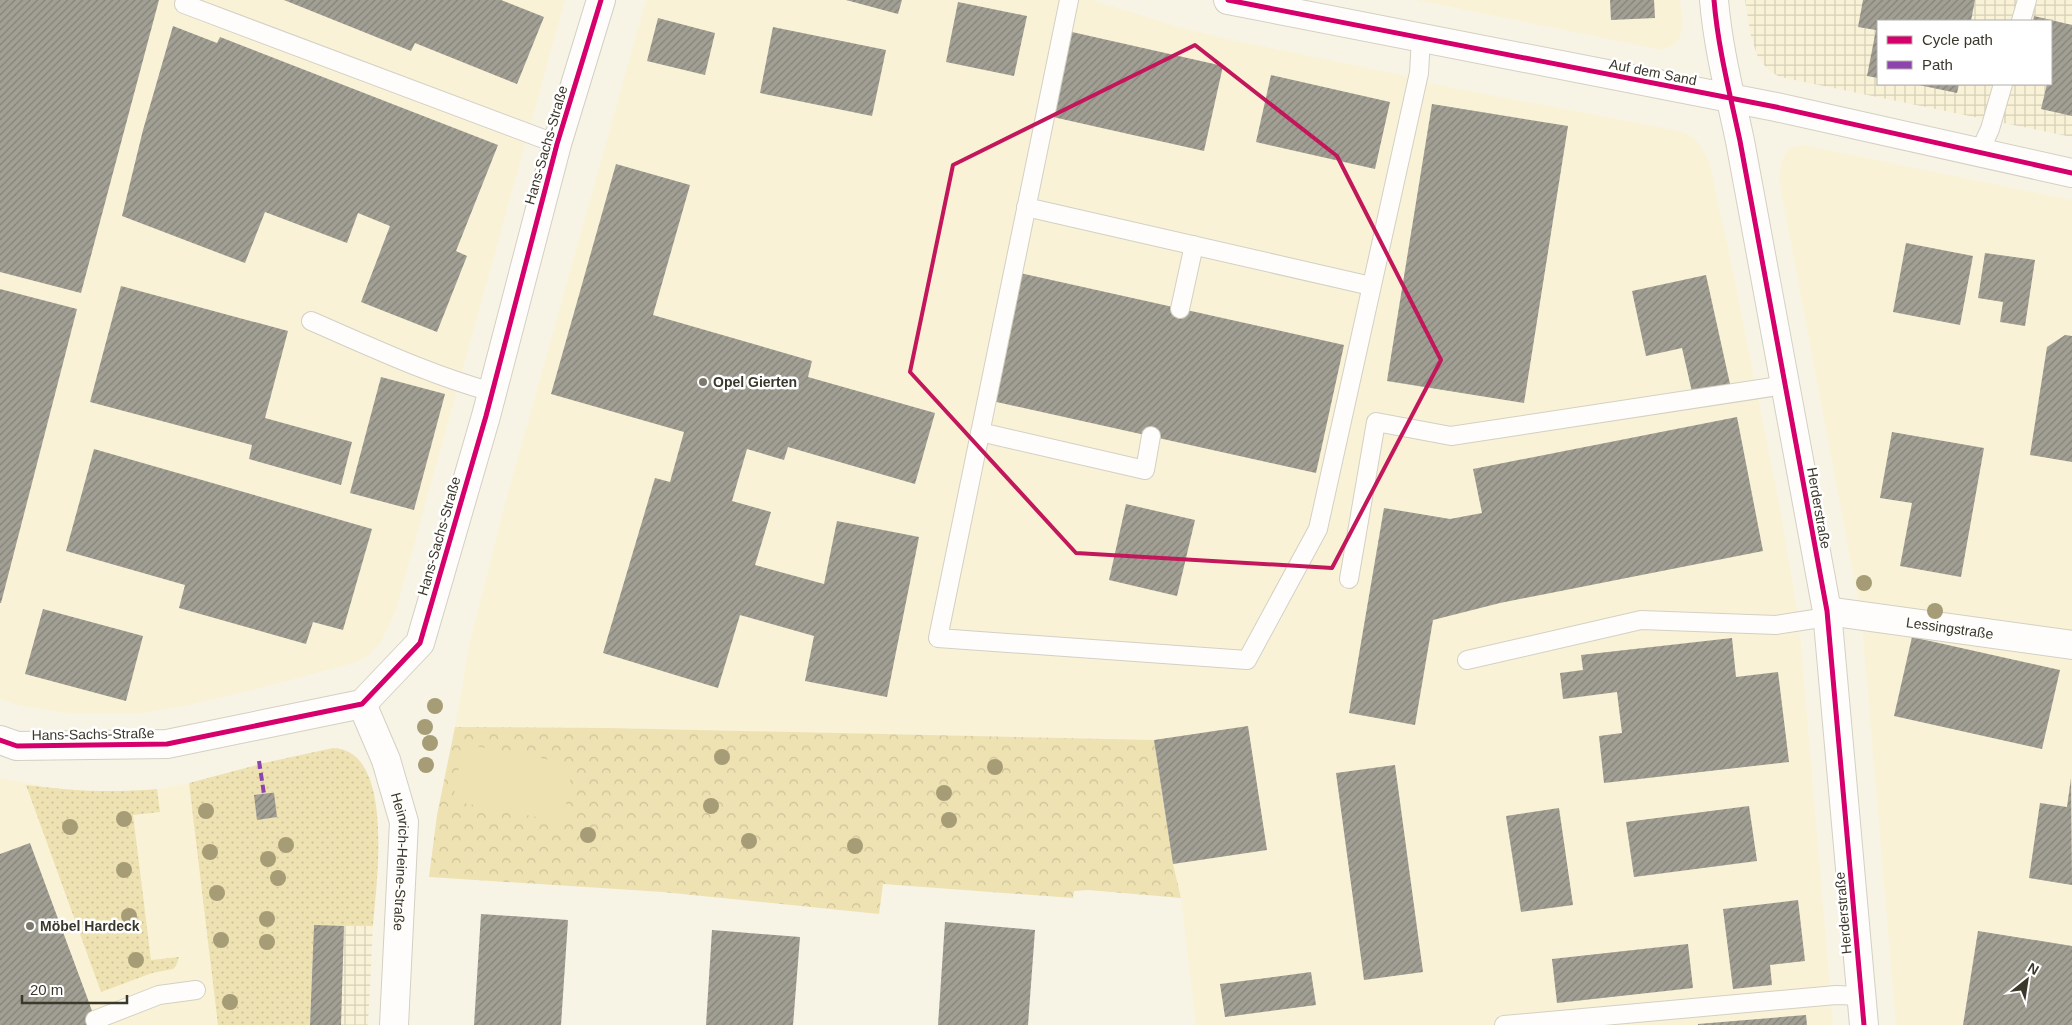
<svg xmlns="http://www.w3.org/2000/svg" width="2072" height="1025" viewBox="0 0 2072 1025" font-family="Helvetica,sans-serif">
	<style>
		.built { fill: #f9f2d7 }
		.industrial { fill: url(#industrial-grid); fill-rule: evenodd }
		.grass { fill: url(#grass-dots) }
		.park { fill: url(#park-crowns) }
		.garden { fill: #eee2b2 }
		.building { fill: url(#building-hatch) }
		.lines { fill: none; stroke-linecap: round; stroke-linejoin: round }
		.service-casing { stroke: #d3d0c3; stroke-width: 20 }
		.minor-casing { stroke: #d3d0c3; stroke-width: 30 }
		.tertiary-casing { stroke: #d3d0c3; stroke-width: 30 }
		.service { stroke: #fefdfb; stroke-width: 18 }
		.minor { stroke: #fefdfb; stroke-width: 28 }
		.tertiary { stroke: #fefdfb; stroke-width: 28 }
		.quiet { stroke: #8e44ad; stroke-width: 4; stroke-dasharray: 8 4; stroke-linecap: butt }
		.cycleway-casing { stroke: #fff; stroke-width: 8 }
		.cycleway { stroke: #d6006c; stroke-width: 5 }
		.tree { fill: #a69d77 }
		.marked { fill: none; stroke: #c2185b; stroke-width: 4; stroke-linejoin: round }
		.poi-dot { fill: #7c796c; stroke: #fff; stroke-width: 2 }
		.labels { text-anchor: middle; stroke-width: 5; stroke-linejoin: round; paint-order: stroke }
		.street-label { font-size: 14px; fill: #3a372b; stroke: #fff }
		.poi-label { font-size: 14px; font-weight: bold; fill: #3a372b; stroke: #fff; text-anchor: start }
	</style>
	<defs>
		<pattern id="industrial-grid" width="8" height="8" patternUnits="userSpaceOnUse" patternTransform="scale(1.25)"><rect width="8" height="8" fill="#f9f2d7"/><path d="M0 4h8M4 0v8" fill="none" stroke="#d6d0b9"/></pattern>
		<pattern id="grass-dots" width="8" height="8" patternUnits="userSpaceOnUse" patternTransform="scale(1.25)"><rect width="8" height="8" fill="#eee2b2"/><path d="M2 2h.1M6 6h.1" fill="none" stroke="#cdc299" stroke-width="1.8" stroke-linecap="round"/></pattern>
		<pattern id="park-crowns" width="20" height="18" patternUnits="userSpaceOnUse" patternTransform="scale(1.25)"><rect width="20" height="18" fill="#eee2b2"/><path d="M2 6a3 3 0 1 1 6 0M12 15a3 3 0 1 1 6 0" fill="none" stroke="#cdc299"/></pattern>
		<pattern id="building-hatch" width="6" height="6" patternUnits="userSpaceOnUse" patternTransform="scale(1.25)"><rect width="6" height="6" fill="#a29f94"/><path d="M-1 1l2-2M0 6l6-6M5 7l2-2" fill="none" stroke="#858279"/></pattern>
	</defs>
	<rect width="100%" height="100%" fill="#f7f4e6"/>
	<!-- built -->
	<path class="built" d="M0 0H565L396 610 381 642 369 655 357 662 249 691 179 707 136 714H75L21 706 0 699Z
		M646 0H1092L1179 27 1232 40 1401 75 1418 81 1674 130 1688 134 1697 141 1709 160 1732 267 1781 514 1799 621 1833 1025H1196L1181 898 1173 864 1154 740 609 728 455 727 470 642 505 504Z
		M1417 0H1680L1683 23 1680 37 1674 45 1662 50Z
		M1803 145 2072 200V631L2002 620 2000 628 1859 605 1779 180 1782 160 1789 148Z
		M1862 625 2072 657V1025H1896Z
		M0 778 59 789 113 792 157 789 189 783 218 1025H0Z"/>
	<!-- industrial -->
	<path class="industrial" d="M1745 0H2072V137L1780 77 1768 70 1757 55 1751 36ZM1878 21H2051V84H1878Z
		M314 925 373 926 368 1025H310Z"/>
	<!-- grass -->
	<path class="grass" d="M333 748C396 750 376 886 373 926L314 925 310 1025H218L189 783 264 763Z
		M26 785C72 791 112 793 157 789L160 812 133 815 151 960 179 957 176 966 173 969 152 973 101 992Z"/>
	<!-- park -->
	<path class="park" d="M455 727 609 728 1154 740 1173 864 1181 898 1088 890 1074 891 1073 898 883 884 879 914 663 892 429 877 437 815Z"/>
	<!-- garden -->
	<path class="garden" d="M463 744 573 764 563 822 453 801Z"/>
	<!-- building -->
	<path class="building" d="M0 0H159L81 293 0 272Z
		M284 0H501L544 17 517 84 415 43 411 51Z
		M846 0H902L898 14Z
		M1610 0H1654L1655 18 1611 20Z
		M1863 0H1975L1971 21H1878V78L1867 76 1876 30 1858 27Z
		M958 2 1027 16 1014 76 946 62Z
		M2034 16 2072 25V116L2041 109 2047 84H2051V21H2033Z
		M658 18 715 33 705 75 647 61Z
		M173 26 217 43 220 37 498 145 456 251 467 256 437 332 361 302 390 226 358 213 347 243 265 212 245 263 122 216 143 130Z
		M773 27 886 50 872 116 760 93Z
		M1072 32 1223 66 1204 151 1053 117Z
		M1271 75 1390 102 1375 169 1256 142Z
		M1914 84H1959L1957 93Z
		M1432 104 1568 126 1524 403 1387 381Z
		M616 164 690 185 653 315 812 361 808 377 935 413 915 484 788 447 784 460 747 449 732 501 771 512 755 565 824 584 837 521 919 537 887 697 805 681 814 636 740 615 718 688 603 653 655 478 670 482 684 432 551 394Z
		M1906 243 1973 256 1960 325 1893 312Z
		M1985 253 2035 260 2025 326 2000 322 2003 302 1978 298Z
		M1020 273 1344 345 1316 473 992 401Z
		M1706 275 1730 384 1692 392 1682 348 1646 356 1632 291Z
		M121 286 288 331 265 418 352 442 341 485 249 459 252 445 90 402Z
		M0 289 77 309 1 603H0Z
		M2065 335 2072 336V462L2030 455 2047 347Z
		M381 377 445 394 414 510 350 493Z
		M1737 417 1763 551 1500 603 1433 620 1415 725 1349 713 1384 508 1450 519 1482 513 1473 469Z
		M1892 432 1984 448 1961 577 1900 566 1912 503 1880 498Z
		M94 449 372 529 343 630 313 622 306 644 179 608 185 585 66 551Z
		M1126 504 1195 520 1177 596 1109 580Z
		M43 609 143 636 126 701 25 674Z
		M1912 637 2060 670 2042 749 1894 716Z
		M1732 638 1736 677 1778 672 1789 762 1604 783 1599 736 1622 733 1617 692 1563 699 1560 673 1583 670 1581 655Z
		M1248 726 1267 850 1173 864 1154 740Z
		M1395 765 1423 972 1364 980 1336 773Z
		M2071 778 2072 885 2029 878 2040 803 2067 807Z
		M270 793H274L277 817 257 820 254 795Z
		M1749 806 1757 861 1634 877 1626 822Z
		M1559 808 1573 905 1521 912 1506 816Z
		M30 843 87 997 97 1025H0V854Z
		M1798 900 1805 961 1770 965 1772 985 1733 989 1723 909Z
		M481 914 568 920 561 1025H474Z
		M945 922 1035 930 1028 1025H938Z
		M314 925 344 926 341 1025H310Z
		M712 930 800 937 793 1025H706Z
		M1978 931 2072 946V1025H1963Z
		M1688 944 1693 988 1557 1003 1552 959Z
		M1311 972 1316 1005 1225 1017 1220 984Z
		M1806 1015 1807 1025H1698V1024Z"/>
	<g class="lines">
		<!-- service casing -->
		<g class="service-casing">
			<path id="service" d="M1069 0 938 638 1247 660 1318 529 1419 73 1421 38
				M184 4 557 144
				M2021 21 2027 0
				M1980 151 1990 129 2003 84
				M1026 207 1371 286
				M1180 309 1194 245
				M311 321C371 347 430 375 492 392
				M980 432 1145 470 1151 436
				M1349 579 1376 422 1451 436 1785 385
				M1467 660 1641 620 1776 625 1827 617
				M95 1020 159 995 196 990
				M1504 1025 1836 995 1862 996"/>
		</g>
		<!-- minor casing -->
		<g class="minor-casing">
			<g id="minor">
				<path d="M1714 0C1718 48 1730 94 1740 141L1827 611 1864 1025"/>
				<path id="s1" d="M1827 611 2072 645"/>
				<path id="s2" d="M362 704 386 760 404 822 394 1025"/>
				<path d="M0 740 17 746 167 744 362 704 420 643 486 416 557 144 601 0"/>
			</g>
		</g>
		<!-- tertiary casing -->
		<g class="tertiary-casing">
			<path id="tertiary" d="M1228 0 1776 107 2072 173"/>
		</g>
		<!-- service -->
		<use href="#service" class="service"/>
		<!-- minor -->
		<use href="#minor" class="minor"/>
		<!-- tertiary -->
		<use href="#tertiary" class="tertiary"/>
		<!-- quiet -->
		<path class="quiet" d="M259 761 264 794"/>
		<!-- cycleway casing -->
		<g class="cycleway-casing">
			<path id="cycleway" d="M1228 0 1776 107 2072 173
				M1714 0C1718 48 1730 94 1740 141L1827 611 1864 1025
				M0 740 17 746 167 744 362 704 420 643 486 416 557 144 601 0"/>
		</g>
		<!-- cycleway -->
		<use href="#cycleway" class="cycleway"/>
	</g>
	<!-- trees -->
	<g class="tree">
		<circle cx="1864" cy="583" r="8"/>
		<circle cx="1935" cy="611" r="8"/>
		<circle cx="435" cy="706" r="8"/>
		<circle cx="425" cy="727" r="8"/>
		<circle cx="430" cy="743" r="8"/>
		<circle cx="722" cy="757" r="8"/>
		<circle cx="426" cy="765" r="8"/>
		<circle cx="995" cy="767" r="8"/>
		<circle cx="944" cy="793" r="8"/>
		<circle cx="711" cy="806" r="8"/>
		<circle cx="206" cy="811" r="8"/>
		<circle cx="124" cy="819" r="8"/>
		<circle cx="949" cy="820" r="8"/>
		<circle cx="70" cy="827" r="8"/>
		<circle cx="588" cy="835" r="8"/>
		<circle cx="749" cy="841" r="8"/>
		<circle cx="286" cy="845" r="8"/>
		<circle cx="855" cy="846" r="8"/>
		<circle cx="210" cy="852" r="8"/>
		<circle cx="268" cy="859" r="8"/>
		<circle cx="124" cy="870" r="8"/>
		<circle cx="278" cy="878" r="8"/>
		<circle cx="217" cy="893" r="8"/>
		<circle cx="129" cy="916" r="8"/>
		<circle cx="267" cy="919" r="8"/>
		<circle cx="221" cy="940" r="8"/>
		<circle cx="267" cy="942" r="8"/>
		<circle cx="136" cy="960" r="8"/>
		<circle cx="230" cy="1002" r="8"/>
	</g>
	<!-- marked area -->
	<path class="marked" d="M1195 45 1337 156 1441 360 1332 568 1076 553 910 372 953 165Z"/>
	<!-- markers -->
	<g class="poi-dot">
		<circle cx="703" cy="382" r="5"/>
		<circle cx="30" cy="926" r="5"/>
	</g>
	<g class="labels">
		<!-- street labels -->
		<g class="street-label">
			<text transform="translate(1653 72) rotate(11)" y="5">Auf dem Sand</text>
			<text transform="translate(546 145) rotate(-74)" y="5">Hans-Sachs-Straße</text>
			<text transform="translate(1819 508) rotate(80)" y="5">Herderstraße</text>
			<text transform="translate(439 536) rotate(-74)" y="5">Hans-Sachs-Straße</text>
			<text dy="5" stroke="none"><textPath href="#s1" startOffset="124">Lessingstraße</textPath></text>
			<text transform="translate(93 734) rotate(-1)" y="5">Hans-Sachs-Straße</text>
			<text dy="5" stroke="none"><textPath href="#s2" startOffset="165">Heinrich-Heine-Straße</textPath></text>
			<text transform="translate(1843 913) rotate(-95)" y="5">Herderstraße</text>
		</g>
		<!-- poi labels -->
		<g class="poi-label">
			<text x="713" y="387">Opel Gierten</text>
			<text x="40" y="931">Möbel Hardeck</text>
		</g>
	</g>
	<!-- legend -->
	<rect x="1877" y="20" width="175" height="65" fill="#ffffff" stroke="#b0afaa"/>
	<rect x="1887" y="36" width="25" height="8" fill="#d6006c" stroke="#b0afaa"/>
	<text x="1922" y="45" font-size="15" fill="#3a372b">Cycle path</text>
	<rect x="1887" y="61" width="25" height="8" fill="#8e44ad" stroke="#b0afaa"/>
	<text x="1922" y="70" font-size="15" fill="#3a372b">Path</text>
	<!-- north arrow -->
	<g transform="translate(2027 980) rotate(30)" stroke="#ffffff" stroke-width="4" paint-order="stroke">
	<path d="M0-4L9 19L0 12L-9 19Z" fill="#3a372b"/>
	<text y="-8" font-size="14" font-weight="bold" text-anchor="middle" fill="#3a372b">N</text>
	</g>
	<!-- scale -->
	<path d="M22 995v8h105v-8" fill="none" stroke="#3a372b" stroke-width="2.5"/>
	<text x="30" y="995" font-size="15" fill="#3a372b" stroke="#ffffff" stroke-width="4" paint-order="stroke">20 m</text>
</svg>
